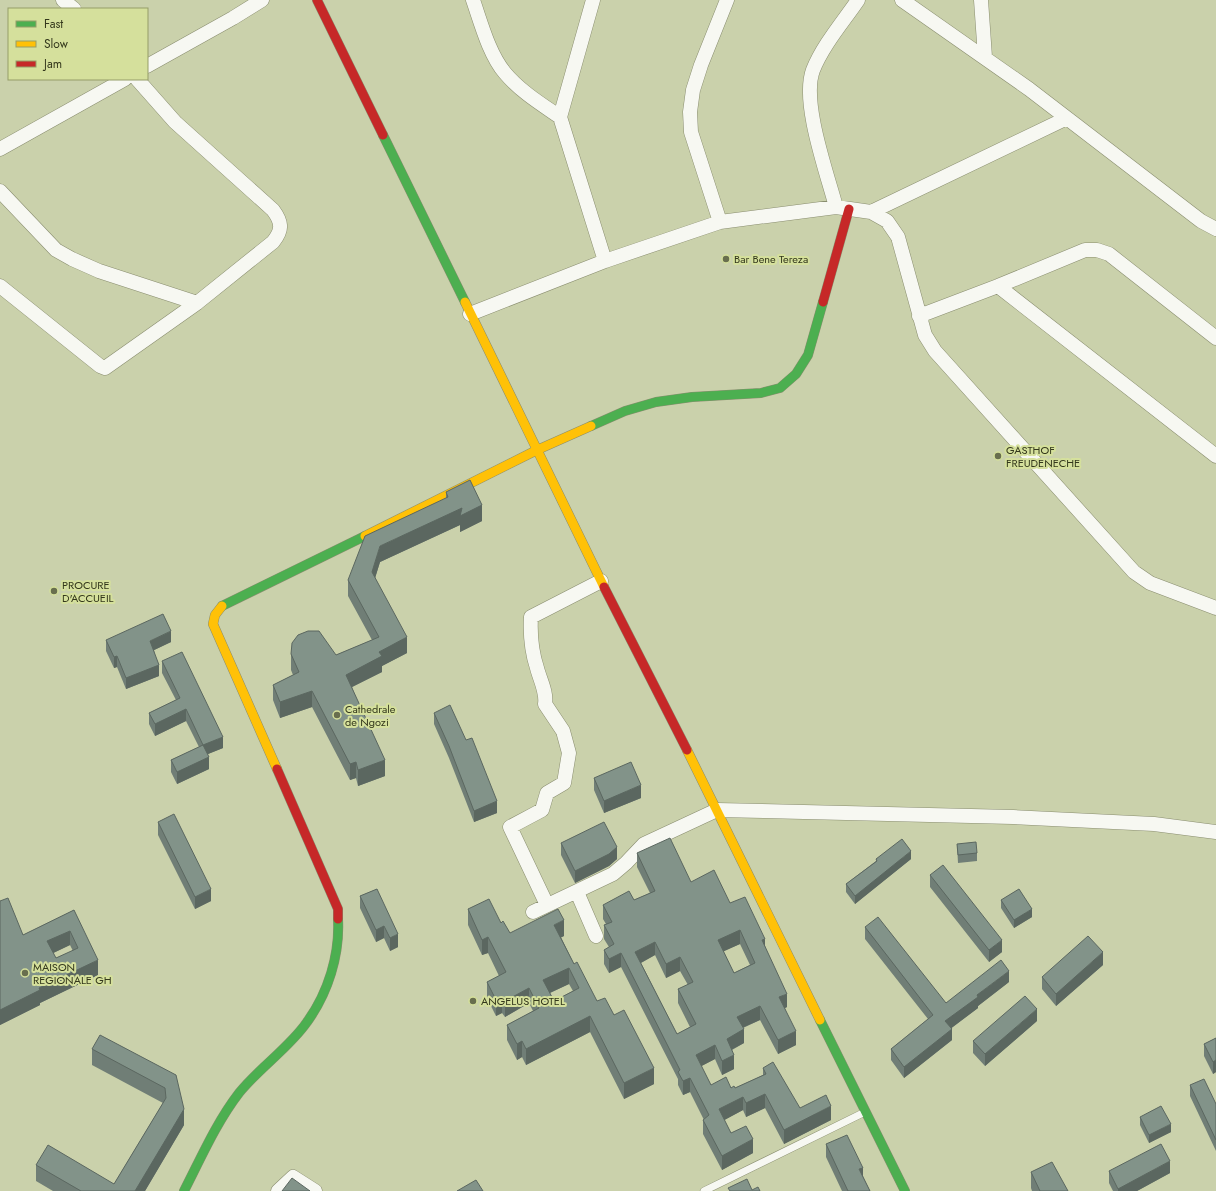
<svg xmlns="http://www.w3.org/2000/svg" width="1216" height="1191" viewBox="0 0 1216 1191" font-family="Jost,sans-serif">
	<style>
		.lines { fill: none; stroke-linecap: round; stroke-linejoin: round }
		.lane-casing { stroke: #898d6f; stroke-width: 8 }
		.street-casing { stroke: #898d6f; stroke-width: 15 }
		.fast-casing { stroke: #898d6f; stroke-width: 10 }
		.slow-casing { stroke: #898d6f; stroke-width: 10 }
		.jam-casing { stroke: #898d6f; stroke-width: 10 }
		.lane { stroke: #f7f8f2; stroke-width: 7 }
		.street { stroke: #f7f8f2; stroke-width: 14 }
		.fast { stroke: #4caf50; stroke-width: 9 }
		.slow { stroke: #ffc107; stroke-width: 9 }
		.jam { stroke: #c62828; stroke-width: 9 }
		.wall { fill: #707e76; fill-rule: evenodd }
		.shaded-wall { fill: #5b6760 }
		.building { fill: #829389; stroke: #5b6760; fill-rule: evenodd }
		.poi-dot { fill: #686e4e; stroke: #d5e09c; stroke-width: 1.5 }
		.labels { text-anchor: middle; stroke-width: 4; stroke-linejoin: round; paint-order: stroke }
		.poi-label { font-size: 11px; fill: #34381c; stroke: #d5e09c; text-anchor: start }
	</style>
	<rect width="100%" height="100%" fill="#cad1ab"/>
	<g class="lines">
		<!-- lane casing -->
		<g class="lane-casing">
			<path id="lane" d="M704 1191 865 1112"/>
		</g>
		<!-- street casing -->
		<g class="street-casing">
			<path id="street" d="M63 0 74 9
				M473 0C481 23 489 54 505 73 520 91 541 104 560 117
				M593 0 560 117 605 261
				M902 0 1029 89 1201 221 1216 229
				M981 0 985 57
				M147 66 233 18 262 0
				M0 149 125 79
				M0 191 56 250 72 259 99 271 197 303
				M836 207C827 173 801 102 813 70 823 45 843 22 858 0
				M871 212 1067 118
				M720 222 691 132 690 112 693 90 701 65 727 0
				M0 286 100 366 105 368 197 303 273 242C283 230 282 222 273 210L175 122 137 79
				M998 286 1216 456
				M470 314 605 261 720 222 836 207 871 212 887 221 898 237 925 335 935 351 1134 572 1150 583 1216 608
				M919 316 998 286 1085 250H1097L1109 254 1216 338
				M577 892 596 936
				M547 905 510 827 542 810 547 793 564 783 569 753 563 731 545 704C547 692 540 680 537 668 531 650 530 635 531 617L601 581
				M533 912 613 874 626 863 644 844 717 810 1013 817 1154 824 1216 832
				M278 1191 293 1177 315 1191"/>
		</g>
		<!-- fast casing -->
		<g class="fast-casing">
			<path id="fast" d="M383 135 465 302
				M591 426 625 411 656 402 692 397 761 393 780 388 796 374 808 355 823 302
				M222 606 365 536
				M820 1020 905 1191
				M184 1191C201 1158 216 1123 239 1093 259 1068 290 1047 307 1022 328 993 340 955 338 919"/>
		</g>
		<!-- slow casing -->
		<g class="slow-casing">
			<path id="slow" d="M465 302 604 587
				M365 536 537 450 591 426
				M222 606 215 615 213 624 277 769
				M687 750 820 1020"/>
		</g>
		<!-- jam casing -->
		<g class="jam-casing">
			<path id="jam" d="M317 0 383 135
				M823 302 849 209
				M604 587 687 750
				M277 769 338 909V919"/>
		</g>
		<!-- lane -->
		<use href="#lane" class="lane"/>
		<!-- street -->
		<use href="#street" class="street"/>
		<!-- fast -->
		<use href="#fast" class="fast"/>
		<!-- slow -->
		<use href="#slow" class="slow"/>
		<!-- jam -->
		<use href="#jam" class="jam"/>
	</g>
	<!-- wall -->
	<path class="wall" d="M446 492 482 521 460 532V525L380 562 375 578 407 653 382 666V672L352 687 385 776 358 786 356 778 350 780 312 707 280 718 273 700V685L293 675 291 670V654L336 655 372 640 348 596V580L446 499Z
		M106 640 171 642 154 650 159 676 126 689 117 667 114 668 106 651Z
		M162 661 223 748 208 754 209 769 177 784 171 772V760L199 747 186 721 155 736 149 724V713L176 700 162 673Z
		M434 713 497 813 474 822 449 758 434 724Z
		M594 778 641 798 604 813 594 790Z
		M158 822 211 901 195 909 158 835Z
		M561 843 617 859 609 866 575 883 561 855Z
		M957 844 977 853V861L958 863Z
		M637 853 730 903 765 946 787 1007 785 1008 796 1045 778 1054 760 1020 743 1028 744 1043 732 1050 734 1069 722 1075 715 1059 701 1066 711 1085 735 1088 763 1075V1068L800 1108 831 1120 784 1144 765 1108 746 1117 743 1110 724 1120 731 1133 753 1153 722 1170 703 1134V1120H704L690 1092 683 1095 678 1085V1079L621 967 609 973 604 964V950L609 947 604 939V925L606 924 603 919V905L634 900 650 893 637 867ZM740 944 750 965 734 973 723 951ZM655 955 666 978 680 971 688 985 678 989V1003L690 1027 677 1034 641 963Z
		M876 859H911L855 904 846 892V884L876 861Z
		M930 875 1002 952 989 962 930 887Z
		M377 889 398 947 390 951 384 938 376 942 360 908V896Z
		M1001 900 1032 917 1014 928 1001 908Z
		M0 901 23 935 74 910 98 975 40 1003V1005L0 1025ZM70 945 73 951 56 958 53 953Z
		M468 909 501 923 510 933 564 936 561 937 574 964 597 1001 614 1015 654 1084 624 1099 590 1032 526 1065 522 1057 517 1060 507 1040V1025L533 1011 529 1003 505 1017 502 1013 496 1016 487 998V982L499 976 488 953 482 955 468 925ZM569 984 573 991 554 1001 550 993Z
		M865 927 946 1003 1009 982 978 1006V1008L951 1028 952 1040 904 1078 891 1060V1049L928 1019 865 939Z
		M1103 965 1056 1006 1042 989V977Z
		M1037 1021 985 1066 973 1053V1041Z
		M1216 1038V1072L1213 1074 1204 1056V1044Z
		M92 1049 176 1075 184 1125 145 1191H53L36 1181V1165L114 1184 163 1103 92 1065Z
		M1190 1085 1216 1104V1151L1190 1096Z
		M1140 1117 1171 1132 1149 1143 1140 1125Z
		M826 1144 863 1176 870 1191H842L826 1157Z
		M1109 1171 1170 1173 1137 1191H1113L1109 1183Z
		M1031 1172 1068 1191H1032L1031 1188Z"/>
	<!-- shaded-wall -->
	<path class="shaded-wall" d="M482 505V521L460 532V525L380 562 372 588V572L380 546 462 508Z
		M171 631V642L150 652V641Z
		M407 637V653L382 666V672L346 690V675L379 652Z
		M117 656V667L114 668V657Z
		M159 665V676L126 689V678Z
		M312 691V707L280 718V702Z
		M186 709V721L155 736V724Z
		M223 737V748L203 756V745Z
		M209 757V769L177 784V772Z
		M385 760V776L358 786V770Z
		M356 762V778L350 780V764Z
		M641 785V798L604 813V801Z
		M497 801V813L474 822V811Z
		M617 847V859L609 866 575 883V871Z
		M911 851V859L855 904V896Z
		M211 889V901L195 909V897Z
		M1032 909V917L1014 928V920Z
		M564 920V936L554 941V925Z
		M384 926V938L376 942V930Z
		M740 930V944L718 954V940Z
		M70 931V945L47 956V941Z
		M398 934V947L390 951V938Z
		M488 937V953L482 955V940Z
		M765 939V952L762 940Z
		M1002 940V952L989 962V950Z
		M655 942V955L635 966V952Z
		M1103 952V965L1056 1006V994Z
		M621 953V967L609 973V959Z
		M680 957V971L666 978V964Z
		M98 960V975L40 1003V1005L0 1025V1010L39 988Z
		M569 968V984L543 996V980Z
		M1009 971V982L978 1006V1008L945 1033V1021L977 995Z
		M529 988V1003L505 1017V1001Z
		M787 994V1007L779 1011V997Z
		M502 997V1013L496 1016V1000Z
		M760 1006V1020L737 1030V1017Z
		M1037 1009V1021L985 1066V1054Z
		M590 1016V1032L526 1065V1049Z
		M744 1029V1043L727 1052V1039Z
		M952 1029V1040L904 1078V1067Z
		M796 1031V1045L778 1054V1040Z
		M522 1041V1057L517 1060V1044Z
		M715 1045V1059L696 1069V1055Z
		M734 1055V1069L722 1075V1061Z
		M1216 1060V1072L1213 1074V1062Z
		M654 1068V1084L624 1099V1083Z
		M690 1078V1092L683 1095V1081Z
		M765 1094V1108L746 1117V1103Z
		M743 1097V1110L719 1123V1109Z
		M831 1106V1120L784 1144V1130Z
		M184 1109V1125L145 1191H135Z
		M1171 1124V1132L1149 1143V1135Z
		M753 1139V1153L722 1170V1156Z
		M1170 1161V1173L1137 1191H1118V1189Z
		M863 1168V1180L859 1169Z"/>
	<!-- building -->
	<path class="building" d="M470 480 482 505 460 516 462 508 380 546 372 572 407 637 379 652 382 656 346 675 385 760 358 770 356 762 350 764 312 691 280 702 273 685 299 672 291 654 292 643 298 635 308 631H319L336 655 379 637 348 580 365 536 448 497 446 492Z
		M163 614 171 631 150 641 159 665 126 678 117 656 114 657 106 640Z
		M182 652 223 737 203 745 186 709 155 724 149 713 180 698 162 661Z
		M450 705 466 740 472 738 497 801 474 811 449 746 434 713Z
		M203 745 209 757 177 772 171 760Z
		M631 762 641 785 604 801 594 778Z
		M174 814 211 889 195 897 158 822Z
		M604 822 617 847 609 854 575 871 561 843Z
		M670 838 691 882 714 870 730 903 745 897 765 939 762 940 787 994 779 997 796 1031 778 1040 760 1006 737 1017 744 1029 727 1039 734 1055 722 1061 715 1045 696 1055 711 1085 726 1077 731 1088 734 1086 735 1088 766 1074 763 1068 773 1062 800 1108 826 1095 831 1106 784 1130 765 1094 746 1103 743 1097 719 1109 731 1133 746 1126 753 1139 722 1156 703 1120 709 1115 690 1078 683 1081 678 1072 680 1070 621 953 609 959 604 950 614 944 604 925 612 922 603 905 629 891 634 900 655 891 637 853ZM740 930 755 963 734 973 718 940ZM655 942 666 964 680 957 693 982 678 989 696 1024 677 1034 635 952Z
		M902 839 911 851 855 896 846 884 877 861 876 859Z
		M976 842 977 853 958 855 957 844Z
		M943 865 1002 940 989 950 930 875Z
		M377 889 398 934 390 938 384 926 376 930 360 896Z
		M1019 889 1032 909 1014 920 1001 900Z
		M8 898 23 935 74 910 98 960 39 988 40 990 0 1010V901ZM70 931 78 948 56 958 47 941Z
		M489 899 501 923 503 921 510 933 558 909 564 920 554 925 574 964 577 962 597 1001 605 998 614 1015 624 1010 654 1068 624 1083 590 1016 526 1049 522 1041 517 1044 507 1025 539 1008 529 988 505 1001 502 997 496 1000 487 982 506 972 488 937 482 940 468 909ZM569 968 579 988 554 1001 543 980Z
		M878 917 946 1003 1001 960 1009 971 977 995 978 997 945 1021 952 1029 904 1067 891 1049 933 1015 865 927Z
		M1088 936 1103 952 1056 994 1042 977Z
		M1025 996 1037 1009 985 1054 973 1041Z
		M100 1035 176 1075 184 1109 135 1191H81L36 1165 48 1145 114 1184 166 1098 165 1088 92 1049Z
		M1216 1038V1060L1213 1062 1204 1044Z
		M1204 1079 1216 1104V1140L1190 1085Z
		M1161 1106 1171 1124 1149 1135 1140 1117Z
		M847 1135 863 1168 859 1169 870 1191H848L826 1144Z
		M1161 1144 1170 1161 1118 1189 1109 1171Z
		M1052 1162 1068 1191H1040L1031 1172Z
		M292 1178 310 1191H282Z
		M747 1179 752 1190 758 1187 760 1191H730L728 1188Z
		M476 1180 483 1191H457Z"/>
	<!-- markers -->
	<g class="poi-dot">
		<circle cx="726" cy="259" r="4"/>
		<circle cx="998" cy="456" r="4"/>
		<circle cx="54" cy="591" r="4"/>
		<circle cx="337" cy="715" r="4"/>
		<circle cx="25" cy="973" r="4"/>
		<circle cx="473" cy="1001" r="4"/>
	</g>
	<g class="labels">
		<!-- poi labels -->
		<g class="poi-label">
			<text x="734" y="263">Bar Bene Tereza</text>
			<text x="1006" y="454">GASTHOF<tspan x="1006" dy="13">FREUDENECHE</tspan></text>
			<text x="62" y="589">PROCURE<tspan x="62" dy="13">D'ACCUEIL</tspan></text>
			<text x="345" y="713">Cathedrale<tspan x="345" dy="13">de Ngozi</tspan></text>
			<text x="33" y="971">MAISON<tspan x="33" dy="13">REGIONALE GH</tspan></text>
			<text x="481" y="1005">ANGELUS HOTEL</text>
		</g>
	</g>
	<!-- legend -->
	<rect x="8" y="8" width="140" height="72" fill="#d5e09c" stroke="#959d69"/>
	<rect x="16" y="21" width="20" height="6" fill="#4caf50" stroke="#959d69"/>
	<text x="44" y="28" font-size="12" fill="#34381c">Fast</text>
	<rect x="16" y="41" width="20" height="6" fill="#ffc107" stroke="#959d69"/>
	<text x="44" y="48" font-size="12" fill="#34381c">Slow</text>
	<rect x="16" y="61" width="20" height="6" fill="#c62828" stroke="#959d69"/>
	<text x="44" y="68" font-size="12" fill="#34381c">Jam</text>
</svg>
